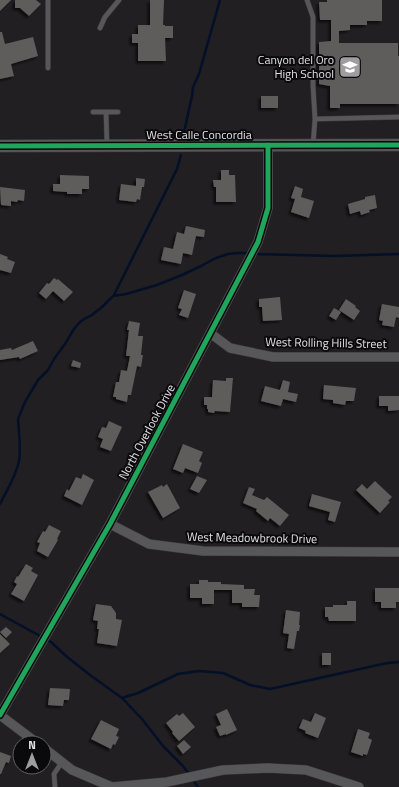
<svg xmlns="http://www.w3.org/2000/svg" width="399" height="787" viewBox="0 0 399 787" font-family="'Titillium Web',sans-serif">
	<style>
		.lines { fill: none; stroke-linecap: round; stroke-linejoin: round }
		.stream { stroke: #031028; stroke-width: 2.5 }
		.building { fill: #5e5c5c; filter: url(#shadow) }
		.lane-casing { stroke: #3d3c3e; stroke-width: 5.5 }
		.street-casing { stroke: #3d3c3e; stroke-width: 10 }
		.secondary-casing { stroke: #3d3c3e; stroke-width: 13 }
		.lane { stroke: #575658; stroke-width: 4.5 }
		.street { stroke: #575658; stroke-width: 9 }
		.secondary { stroke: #575658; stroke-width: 12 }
		.cycleway-casing { stroke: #0a090b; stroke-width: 8 }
		.cycleway { stroke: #20a55d; stroke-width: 5 }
		.labels { text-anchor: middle; stroke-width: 4; stroke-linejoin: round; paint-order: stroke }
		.poi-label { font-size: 12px; fill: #e3e1e4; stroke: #0a090b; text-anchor: end }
		.street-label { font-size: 12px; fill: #e3e1e4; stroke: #0a090b }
	</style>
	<defs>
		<filter id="shadow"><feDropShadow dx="-2.5" dy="2.5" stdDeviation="1" flood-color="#0009"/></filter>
	</defs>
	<rect width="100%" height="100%" fill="#211f22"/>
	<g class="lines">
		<!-- stream -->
		<path class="stream" d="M183 137 192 96 193 87 199 74 220 0
			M254 254 335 256 399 254
			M114 295 177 169 181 155
			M0 504C7 490 16 476 19 461 21 450 19 431 18 419L25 402 38 380 48 370 54 359 65 344 74 329 79 323 84 319 92 315 102 307 113 296 126 294 157 285 182 275 201 266 216 258 228 254 237 253H249
			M0 614 42 637
			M46 639 51 642 66 656 90 675 122 698 142 719 163 746 182 765 190 775
			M122 698 138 693 178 674 199 671 223 673 250 685 270 689 387 663 399 662
			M192 779 198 787"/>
	</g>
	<!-- building -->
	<path class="building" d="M0 0H11L0 11Z
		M15 0H36L41 4 29 16 20 8H15Z
		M150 0H164L163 25H165V26H173V38H165L166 61H138V43H132V34H138V25H150Z
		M327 0H382V21H367V25H350V30L339 31V43H398V56H399V104H340V108H330V86L319 84V42L331 41V20H320L319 2H327Z
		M0 32H2L5 44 33 37 38 56 11 64 14 76 0 79Z
		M261 96H278V108H261Z
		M221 170H229V175H235L236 202H216V187H214L213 180H221Z
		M60 175 89 176V189H82V194H67V192L53 191V184H60Z
		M136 178 145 179 144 187H142L140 200 137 199 136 202 119 200 121 184 136 186Z
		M295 186 303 189 301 197 314 201 309 218 291 212 295 199 291 198Z
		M0 187 25 190 24 201 18 200 17 202 11 201V206L1 205Z
		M375 195 377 208 369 210 370 212 361 215 360 211 350 214 348 204 365 199V197Z
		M186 226 205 230 204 237 196 236 192 255 183 253 181 264 161 260 164 247 173 249 177 232 184 234Z
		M0 254 8 257 7 259 15 262 11 273 0 270Z
		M54 278 57 280 58 279 73 292 64 301 53 291 46 299 39 293 47 283 49 284Z
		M184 290 196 294 188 318 179 315 182 309 178 308Z
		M280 297 282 320 263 321 262 307H259V299Z
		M346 299 356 306 355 307 360 311 354 320 339 310Z
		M382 304 399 307V318L396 317 394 327 382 325 383 321 379 320Z
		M334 308 341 312 336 320 329 316Z
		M129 321 140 323 138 336H143L141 355H143L141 367 137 366 131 395H128L127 402 116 399V397H113L116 382H119L121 370 127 371 130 356H126L129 330H127Z
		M33 341 38 351 20 359 19 357 0 360V350L11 348 12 350Z
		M73 360 81 363 80 368 71 366Z
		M226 378H233L230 412 215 411 214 413 208 412V409H207V405H204V397H212L213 380 226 381Z
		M283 380 290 382 288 392 298 394 296 402 283 399 281 406 261 401 265 386 280 390Z
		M324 385 356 388 354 401H346L345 405 333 403V400L323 399Z
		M379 396H399V410L388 411V406H379Z
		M109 421 122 427 111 451 100 447 103 439 98 437 102 427 106 428Z
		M183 444 203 452 199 461 202 463 198 473 185 468 183 473 173 469Z
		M83 474 94 480 82 505 64 496 67 489 69 491 76 477 81 479Z
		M197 476 207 480 199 493 190 489Z
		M375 481 392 497 388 501 390 502 380 513 356 490 362 484 367 489Z
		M167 484 180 508 163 518 148 492 162 485 163 487Z
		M249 487 255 489 252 495 264 500 267 497 289 515 280 526 270 518 268 521 256 511 257 509 243 503Z
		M312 494 341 502 335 522 328 520 330 512 309 506Z
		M49 525 61 531 57 539 58 540 48 557 37 551 40 543 37 542 43 531 45 532Z
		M26 564 33 568 31 571 38 575 24 601 11 594 17 584 14 582 17 576 18 577Z
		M199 580H208V582H221V584L244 585V589H255L254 595H260L259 607H242V603H232V590H214V604H202V598H190V584H199Z
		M375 588H399V602H396V608H381V602H375Z
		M347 601H356V621H329L328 617H325V607H333V605H347Z
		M96 604 111 606 116 613V619L122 620 117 646 97 643 99 629H97L98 621 93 620Z
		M286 610 300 612 299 625H300L299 631H297L294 649 287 648 289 634 283 633Z
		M6 627 12 632 6 638 0 632Z
		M0 634 10 644 0 653Z
		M322 653H331V665H322Z
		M50 688 70 689 69 700H64L63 706 48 705Z
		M227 709 237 730 226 735V734L220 736 216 727 221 725 216 714Z
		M183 713 195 727 179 741 172 733 173 732 166 723 177 714 179 716Z
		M315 713 326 718 318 738 305 733 306 731 299 728 303 719 311 722Z
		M101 720 119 729 116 736 119 737 115 745 113 744 111 749 91 739Z
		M358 729 370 733 368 738 372 740 367 755 363 754V756L351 752Z
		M184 740 191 747 183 754 177 746Z
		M0 752 11 756 9 763 6 762 1 774H0Z"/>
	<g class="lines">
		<!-- lane casing -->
		<g class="lane-casing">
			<path id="lane" d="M48 0V68
				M307 0 313 17V86L315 119 313 145
				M100 28 105 17 119 0
				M93 112H106L107 145
				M106 112H118
				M315 119 399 117
				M55 787 54 774 62 762"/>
		</g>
		<!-- street casing -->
		<g class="street-casing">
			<path id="street" d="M210 333 230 348 273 357H399
				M110 524 149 544 203 551 399 552
				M0 715 110 524 258 242 268 208V145
				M0 715 37 743
				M44 748 72 770 112 787 167 782 223 770 268 768 306 770 359 787"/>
		</g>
		<!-- secondary casing -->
		<g class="secondary-casing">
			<path id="secondary" d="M0 146 399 145"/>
		</g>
		<!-- lane -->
		<use href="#lane" class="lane"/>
		<!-- street -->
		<use href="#street" class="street"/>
		<!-- secondary -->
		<use href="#secondary" class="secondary"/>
		<!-- cycleway casing -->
		<g class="cycleway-casing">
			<path id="cycleway" d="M0 146 399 145
				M0 715 110 524 258 242 268 208V145"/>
		</g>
		<!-- cycleway -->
		<use href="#cycleway" class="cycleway"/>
	</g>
	<!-- icons -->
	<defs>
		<g id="school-square" transform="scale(1.15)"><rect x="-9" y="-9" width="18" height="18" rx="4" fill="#9f9da0" stroke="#0a090b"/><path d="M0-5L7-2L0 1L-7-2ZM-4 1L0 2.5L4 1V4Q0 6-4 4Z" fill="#fff"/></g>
	</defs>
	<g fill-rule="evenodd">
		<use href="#school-square" x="350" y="67"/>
	</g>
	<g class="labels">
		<!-- poi labels -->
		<g class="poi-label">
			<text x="334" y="64">Canyon del Oro<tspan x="334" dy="14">High School</tspan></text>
		</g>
		<!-- street labels -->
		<g class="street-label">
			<text x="199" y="139">West Calle Concordia</text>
			<text transform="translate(326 343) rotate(1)" y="4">West Rolling Hills Street</text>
			<text transform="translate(147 432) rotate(-62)" y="4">North Overlook Drive</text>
			<text transform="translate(252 538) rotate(1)" y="4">West Meadowbrook Drive</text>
		</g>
	</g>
	<!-- north arrow -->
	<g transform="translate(32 755)"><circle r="19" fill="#0a090b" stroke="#615f62"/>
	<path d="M0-3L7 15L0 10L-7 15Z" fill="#9f9da0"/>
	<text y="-6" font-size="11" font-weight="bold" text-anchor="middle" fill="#e3e1e4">N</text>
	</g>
</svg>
